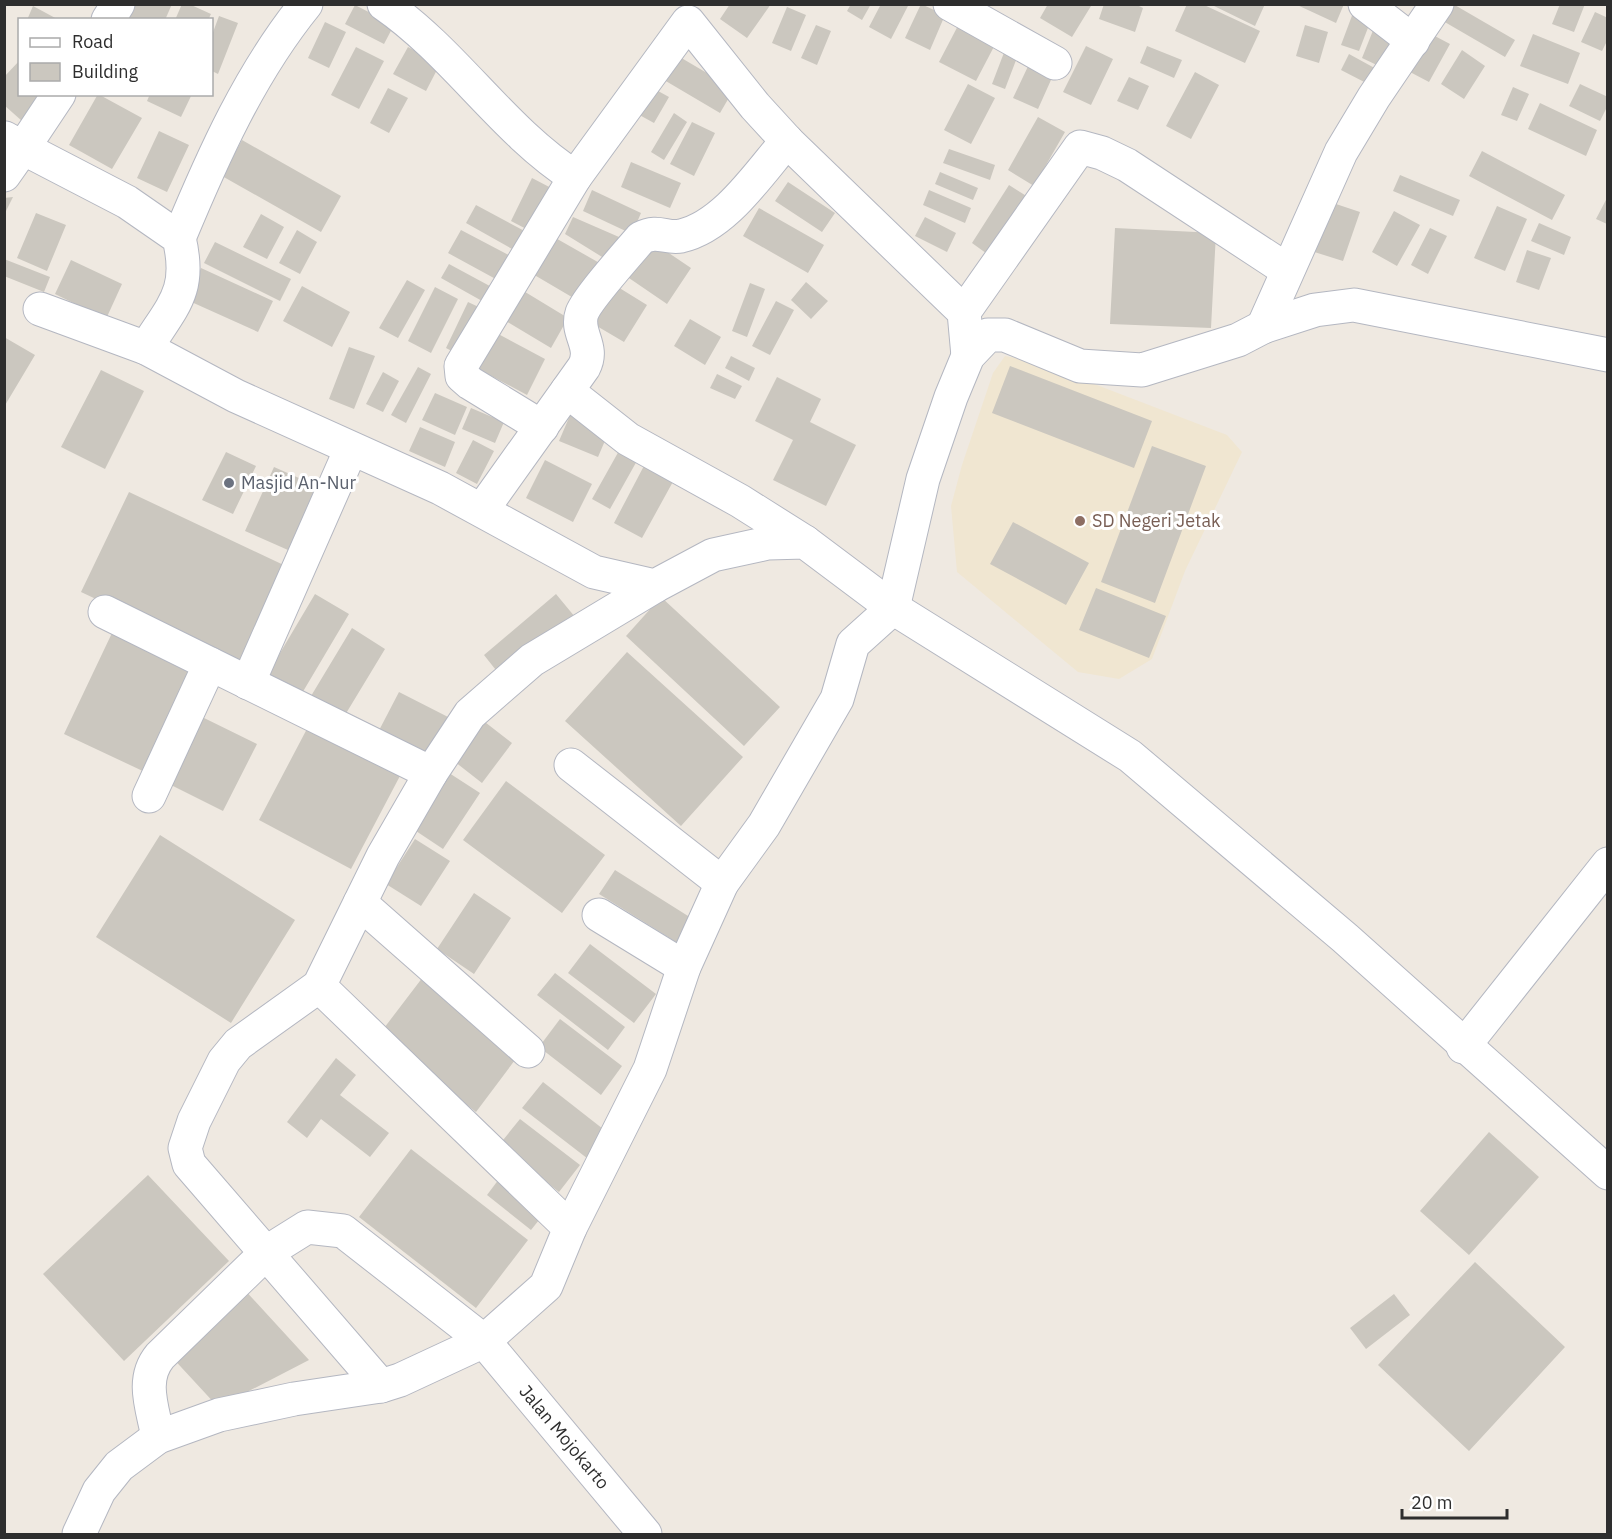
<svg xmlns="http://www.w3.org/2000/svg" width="1612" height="1539" viewBox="0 0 1612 1539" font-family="'IBM Plex Sans',sans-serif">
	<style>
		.education { fill: #f0e6d1 }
		.building { fill: #cbc7bf }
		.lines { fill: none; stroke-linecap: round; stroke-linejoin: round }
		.minor-casing { stroke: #b4b7c1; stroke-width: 35 }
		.minor { stroke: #fff; stroke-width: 33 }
		.worship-dot { fill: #6b7280; stroke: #fff; stroke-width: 2 }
		.education-dot { fill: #8d6e63; stroke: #fff; stroke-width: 2 }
		.labels { text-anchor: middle; stroke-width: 6; stroke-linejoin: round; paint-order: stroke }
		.worship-label { font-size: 18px; fill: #5b616d; stroke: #fff; text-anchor: start }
		.education-label { font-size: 18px; fill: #785e54; stroke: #fff; text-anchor: start }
		.street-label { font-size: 18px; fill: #2e2e2e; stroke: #fff }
	</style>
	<rect width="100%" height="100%" fill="#efe9e1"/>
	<!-- education -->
	<path class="education" d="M1005 356 1037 362 1227 435 1242 452 1185 571 1152 659 1119 679 1078 672 957 572 951 506 962 465 993 373Z"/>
	<!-- building -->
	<path class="building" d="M130 4H172L165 20H122Z
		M182 4H189L211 14 208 20H175Z
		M730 4H771L747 38 720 19Z
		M851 4H871L862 20 847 11Z
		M881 4H909L891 39 869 27Z
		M921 4 945 15 930 50 905 38Z
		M1048 4H1088L1091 6 1072 37 1040 18Z
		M1104 4H1135L1143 8 1135 32 1099 19Z
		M1187 4H1202L1260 31 1245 63 1175 31Z
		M1210 4H1265L1255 26Z
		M1295 4H1344L1336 23Z
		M1453 4 1515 40 1505 57 1443 21Z
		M1560 4H1585L1574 32 1552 24Z
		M355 5 394 25 384 44 345 24Z
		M33 6 59 20H27Z
		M787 7 806 15 791 51 772 43Z
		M1595 12 1608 18V39L1602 51 1581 42Z
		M1353 13 1371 20 1359 51 1341 45Z
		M219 16 238 23 218 74 212 71V35Z
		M962 18 999 37 976 81 939 62Z
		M325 22 346 32 329 68 308 58Z
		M1376 23 1396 32 1381 67 1362 58Z
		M816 25 831 31 817 65 801 58Z
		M1305 25 1328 32 1319 63 1296 56Z
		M1431 34 1450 44 1429 82 1410 72Z
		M1533 34 1580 53 1568 84 1520 66Z
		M1086 46 1113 59 1091 105 1063 92Z
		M1147 46 1182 60 1174 78 1140 63Z
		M356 47 384 61 359 109 331 95Z
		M408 47 440 64 426 91 393 74Z
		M1005 50 1018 55 1005 89 992 84Z
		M1462 50 1485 66 1464 99 1441 84Z
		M673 53 734 89 720 113 659 77Z
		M1349 54 1380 71 1372 86 1341 70Z
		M20 60V94H45L22 121 4 105V77Z
		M1031 60 1055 71 1038 109 1013 98Z
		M1195 72 1219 85 1191 139 1166 126Z
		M1129 77 1149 86 1138 110 1117 101Z
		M968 84 995 98 971 144 944 130Z
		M1580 84 1608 97V105L1600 121 1569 106Z
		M649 86 669 97 654 123 634 112Z
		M1513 87 1529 94 1517 121 1501 115Z
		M388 88 408 98 389 133 370 123Z
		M98 94 142 118 112 169 69 145Z
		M150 94H192L181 117 147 101Z
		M1540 103 1597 130 1586 156 1528 129Z
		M674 113 687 122 664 160 651 152Z
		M1038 117 1065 132 1034 186 1008 170Z
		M692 122 715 133 694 176 670 164Z
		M159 131 189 145 167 192 137 178Z
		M242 140 341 196 321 232 222 176Z
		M949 149 995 165 990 180 943 163Z
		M1482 151 1565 195 1552 220 1469 176Z
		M631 162 681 183 670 208 621 187Z
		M940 172 978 188 973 200 935 184Z
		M1400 175 1460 200 1453 216 1393 191Z
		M532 178 555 190 534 233 511 221Z
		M788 182 835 213 822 232 775 201Z
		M1009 185 1028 197 990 256 972 243Z
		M592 190 641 213 632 234 583 211Z
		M929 190 971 208 965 223 923 205Z
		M1608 196V223L1607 224 1596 219Z
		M13 197 4 215V198Z
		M1324 200 1360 212 1343 261 1308 250Z
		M476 205 532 235 521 254 466 223Z
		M1497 206 1527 219 1505 271 1474 258Z
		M759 208 824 245 808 273 743 236Z
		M1394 211 1420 225 1397 266 1372 252Z
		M36 213 66 225 47 271 17 258Z
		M261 214 284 227 267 259 243 247Z
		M573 217 619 237 607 260 565 234Z
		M925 217 956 233 947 252 915 236Z
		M1539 223 1571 237 1564 255 1531 241Z
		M1115 228 1216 233 1211 328 1110 324Z
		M1430 228 1447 236 1428 274 1411 265Z
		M297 230 317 242 300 274 279 263Z
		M461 230 516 259 503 283 448 253Z
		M552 236 603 265 582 303 531 273Z
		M651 241 691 268 667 304 626 276Z
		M215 242 291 279 280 301 204 263Z
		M1527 250 1551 258 1539 290 1516 282Z
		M4 259 50 277 44 292 4 276Z
		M71 260 122 284 106 319 55 294Z
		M449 264 499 291 491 306 441 278Z
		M201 268 273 301 258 332 187 300Z
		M407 280 425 290 398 338 379 328Z
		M806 282 828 301 811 319 791 300Z
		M750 283 765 289 747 337 732 331Z
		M512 284 568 318 551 348 494 314Z
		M613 284 647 305 624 342 590 322Z
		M302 286 350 312 332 347 283 321Z
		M435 287 458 299 431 353 408 341Z
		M776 301 794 310 770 355 752 346Z
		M468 302 485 310 463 357 446 348Z
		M690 319 721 337 705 365 674 346Z
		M487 328 545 359 527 395 469 364Z
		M4 337 35 355 4 407Z
		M349 347 375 356 354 409 329 399Z
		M731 356 755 368 749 381 725 368Z
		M1010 366 1152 421 1134 468 992 413Z
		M418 367 431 374 406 423 391 415Z
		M101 370 144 391 105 469 61 447Z
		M383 372 399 381 383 412 366 404Z
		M717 374 742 386 735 399 710 388Z
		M777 377 821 399 810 422 856 445 826 506 773 480 793 440 755 421Z
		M435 393 467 407 455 435 422 420Z
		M471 408 504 422 495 443 462 429Z
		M571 413 610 429 598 457 559 441Z
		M420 427 455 442 445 467 409 451Z
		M473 440 494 451 477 484 456 473Z
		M1152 446 1206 466 1155 603 1101 582Z
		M620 449 638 459 610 509 592 499Z
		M226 452 256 466 233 514 202 500Z
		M545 460 592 484 573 522 526 498Z
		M646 462 675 478 642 538 614 523Z
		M274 467 317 486 288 550 245 531Z
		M129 492 290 568 243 668 81 592Z
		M1013 522 1089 563 1066 605 990 564Z
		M1096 588 1166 616 1149 658 1079 630Z
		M315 594 349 614 298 700 264 680Z
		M556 594 575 617 503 679 484 655Z
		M661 597 780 707 744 746 626 636Z
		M352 628 385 649 339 725 305 706Z
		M112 633 194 672 147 773 64 734Z
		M627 652 743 757 681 826 565 721Z
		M399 692 450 718 425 766 374 740Z
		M200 716 257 744 223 811 167 783Z
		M481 719 512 743 482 783 450 758Z
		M309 725 401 774 351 869 259 820Z
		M446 771 480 793 443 849 410 827Z
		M506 781 605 855 562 913 463 840Z
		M160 835 295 920 231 1023 96 937Z
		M415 839 450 861 421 906 386 884Z
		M615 870 696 921 681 945 599 894Z
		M474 893 511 918 474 974 437 949Z
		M590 944 656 994 634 1023 568 973Z
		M426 973 524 1048 476 1112 378 1036Z
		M555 973 625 1027 608 1050 537 995Z
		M560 1019 622 1066 601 1095 539 1047Z
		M336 1058 356 1075 340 1095 389 1133 370 1157 321 1119 307 1138 287 1122Z
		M543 1082 612 1136 592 1162 522 1108Z
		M520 1119 580 1165 559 1192 499 1145Z
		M1489 1132 1539 1177 1469 1255 1420 1211Z
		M411 1149 528 1240 476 1308 359 1217Z
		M148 1175 229 1261 124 1361 43 1274Z
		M502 1175 547 1210 531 1230 487 1195Z
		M1475 1262 1565 1347 1469 1451 1378 1365Z
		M242 1287 309 1360 218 1407 169 1354Z
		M1394 1294 1410 1315 1366 1349 1350 1328Z"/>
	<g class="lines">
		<!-- minor casing -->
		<g class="minor-casing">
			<g id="minor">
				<path d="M384 4C455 53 503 131 575 177L688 22 755 106 787 141 964 312 968 356"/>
				<path d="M950 4 1055 63"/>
				<path d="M1365 4 1413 41"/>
				<path d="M108 20 118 4"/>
				<path d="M5 138 23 148 59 94"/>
				<path d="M4 175 23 148 127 202 179 238C192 291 173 305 146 348"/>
				<path d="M179 238C213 156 250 73 306 4"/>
				<path d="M40 309 146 348 236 396 440 488 594 572 655 586 713 555 768 543 805 542 893 608 1130 756 1345 938 1608 1173"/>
				<path d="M964 312 1080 147 1102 153 1127 165 1287 270"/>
				<path d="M1263 327 1341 152 1374 97 1437 4"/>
				<path d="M567 391 628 439 740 501 805 542"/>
				<path d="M542 427 470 383 462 376 461 366 575 177"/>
				<path d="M482 510 584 367C595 346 575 333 582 313 587 299 629 252 641 238 658 229 666 239 681 236 725 226 759 173 787 141"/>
				<path d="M105 612 431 773"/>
				<path d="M248 683 351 449"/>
				<path d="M571 765 722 883"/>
				<path d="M149 796 210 664"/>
				<path d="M360 903 528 1051"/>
				<path d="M599 915 684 967"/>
				<path d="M319 986 570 1228"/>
				<path d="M1463 1047 1608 864"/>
				<path d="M381 1386 189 1164 185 1148 194 1121 224 1061 238 1044 319 986 383 856 431 773 470 714 532 660 655 586"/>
				<path id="s1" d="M158 1437C153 1409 140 1380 160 1356L267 1252 307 1227 343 1231 484 1341 645 1534"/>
				<path d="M79 1534 99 1491 119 1466 158 1437 219 1415 294 1399 381 1386 400 1380 484 1341 546 1286 570 1228 650 1069 684 967 722 883 764 825 837 699 853 644 893 608 923 479 951 397 968 356 988 335H1005L1080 366 1142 370 1238 340 1263 327 1315 310 1354 305 1608 355"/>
			</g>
		</g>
		<!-- minor -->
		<use href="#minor" class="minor"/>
	</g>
	<!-- markers -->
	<circle class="worship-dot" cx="229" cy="483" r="6"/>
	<circle class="education-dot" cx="1080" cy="521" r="6"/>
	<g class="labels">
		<!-- worship labels -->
		<g class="worship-label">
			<text x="241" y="489">Masjid An-Nur</text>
		</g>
		<!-- education labels -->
		<g class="education-label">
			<text x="1092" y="527">SD Negeri Jetak</text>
		</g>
		<!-- street labels -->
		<g class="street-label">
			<text dy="6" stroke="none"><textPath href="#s1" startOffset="621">Jalan Mojokarto</textPath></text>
		</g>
	</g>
	<!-- border -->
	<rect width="1612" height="1539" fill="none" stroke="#2e2e2e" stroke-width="12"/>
	<!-- legend -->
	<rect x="18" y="18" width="195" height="78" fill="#ffffff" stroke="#ababab" stroke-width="1.5"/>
	<rect x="30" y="38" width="30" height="9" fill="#ffffff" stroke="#ababab" stroke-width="1.5"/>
	<text x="72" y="48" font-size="18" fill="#2e2e2e">Road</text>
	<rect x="30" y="63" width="30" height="18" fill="#cbc7bf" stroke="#ababab" stroke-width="1.5"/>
	<text x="72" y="78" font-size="18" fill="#2e2e2e">Building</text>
	<!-- scale -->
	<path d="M1402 1509v9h105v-9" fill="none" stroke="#2e2e2e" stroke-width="3"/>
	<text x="1411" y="1509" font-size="18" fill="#2e2e2e" stroke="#ffffff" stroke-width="4.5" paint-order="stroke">20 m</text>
</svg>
